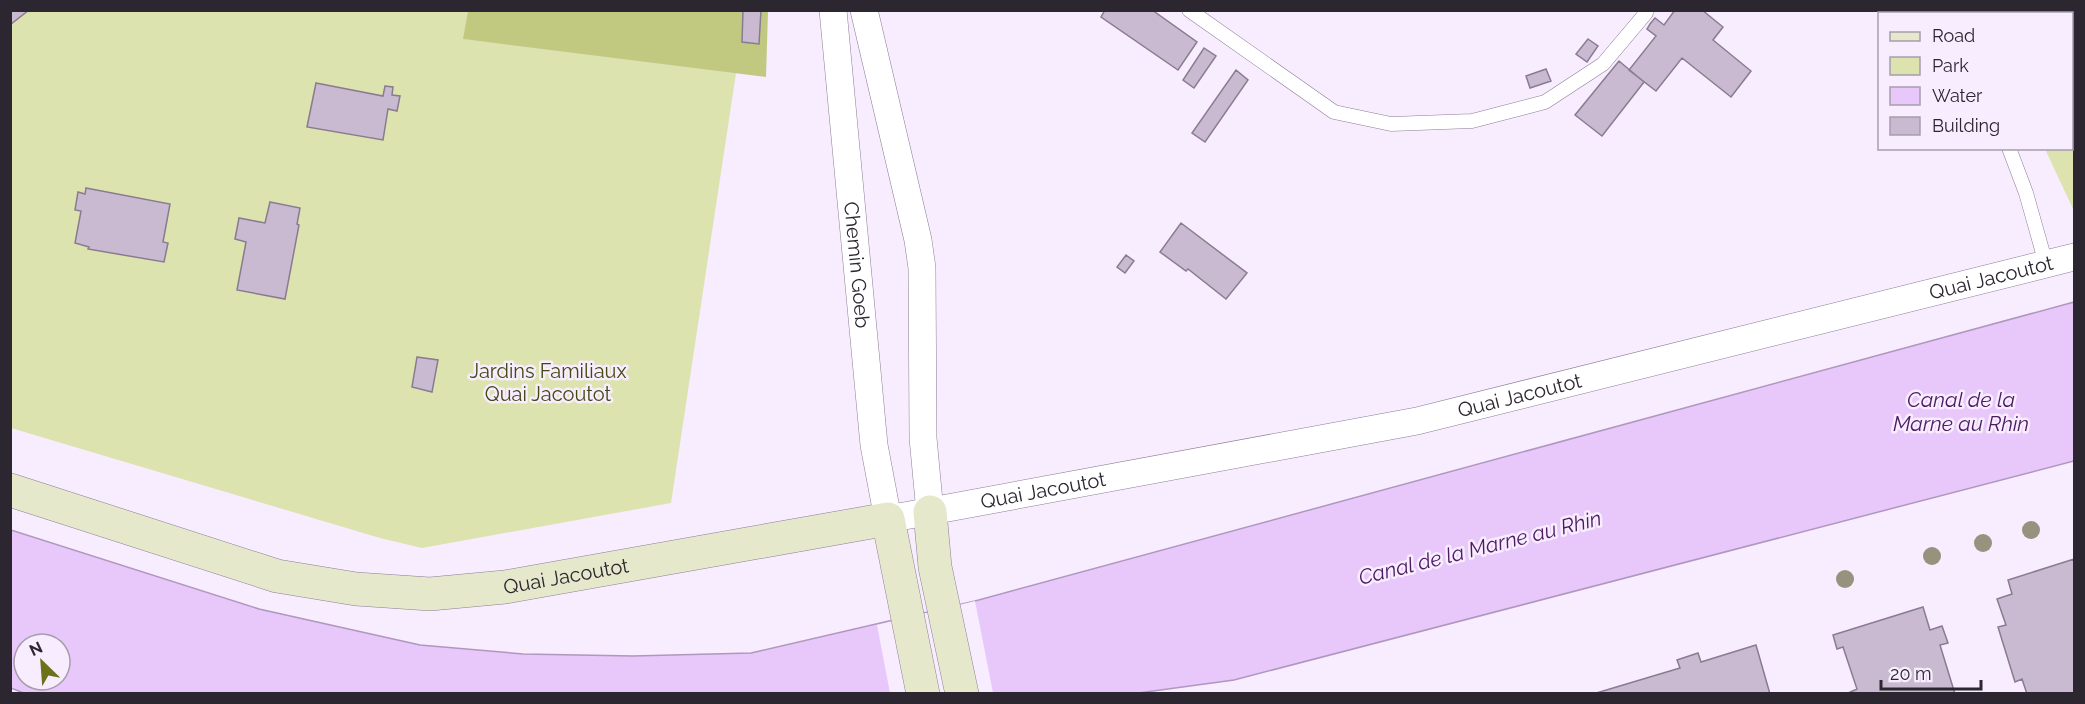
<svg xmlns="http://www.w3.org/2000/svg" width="2085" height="704" viewBox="0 0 2085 704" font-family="Raleway,sans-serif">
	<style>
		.green { fill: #dce3af }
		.forest { fill: #c1c980 }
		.water { fill: #e8c8fa; stroke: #af97bd; stroke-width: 1.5; fill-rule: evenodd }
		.pier { fill: #f8ecff }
		.building { fill: #c9bad2; stroke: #897b90; stroke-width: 1.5 }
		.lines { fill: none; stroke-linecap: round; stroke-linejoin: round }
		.lane-casing { stroke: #8c7e94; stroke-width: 15 }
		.street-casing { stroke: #8c7e94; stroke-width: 28 }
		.secondary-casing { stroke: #8c7e94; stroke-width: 34 }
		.lane { stroke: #fff; stroke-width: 14 }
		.street { stroke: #fff; stroke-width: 27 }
		.secondary { stroke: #e5e8cb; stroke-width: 33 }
		.tree { fill: #95927d }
		.labels { text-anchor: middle; stroke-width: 5; stroke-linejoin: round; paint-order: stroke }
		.street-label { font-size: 20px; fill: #2b262f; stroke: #f8ecff }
		.park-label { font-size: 20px; fill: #444912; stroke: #f8ecff }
		.water-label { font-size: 21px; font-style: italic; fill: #4c1b62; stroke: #f8ecff }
	</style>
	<rect width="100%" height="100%" fill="#f8ecff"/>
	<!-- green -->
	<path class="green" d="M10 11H468L464 39 736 73 671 503 422 548 380 538 11 428Z
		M1979 11H2074V211L2045 149 2072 148V14H1980Z"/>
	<!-- forest -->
	<path class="forest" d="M468 11H768L766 77 463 39Z"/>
	<!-- water -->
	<path class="water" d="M2074 302V461L1234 680 1131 694H26L11 688V530L259 609 420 645 523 654 633 656 751 653 975 601ZM24 644H60V680H24Z"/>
	<!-- pier -->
	<path class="pier" d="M975 601 993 693H890L877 625Z"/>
	<!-- building -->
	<path class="building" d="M10 10H29L11 24Z
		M743 10H761L759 44 742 42Z
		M1105 10H1152L1197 42 1178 70 1101 17Z
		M1675 10H1702L1723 27 1713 40 1751 71 1731 97 1682 58 1656 91 1629 70 1656 36 1647 29 1650 24 1655 18 1664 25Z
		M2004 10H2065L2067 14H2005Z
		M2072 24 2074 30V122L2072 124Z
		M1588 39 1598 46 1587 62 1576 54Z
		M1204 48 1216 56 1194 88 1183 80Z
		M1619 61 1644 82 1602 136 1575 115Z
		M1546 69 1551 81 1530 88 1526 76Z
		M1236 70 1248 80 1205 142 1192 133Z
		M316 83 383 96 385 86 393 87 392 95 400 96 397 111 388 109 383 140 307 127Z
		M86 188 170 204 163 242 168 243 164 262 88 249 89 247 75 243 81 211 75 210 78 192 85 194Z
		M270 202 300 208 297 224 299 225 285 299 237 290 246 242 235 239 239 218 265 223Z
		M1181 223 1247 273 1226 299 1188 269 1186 271 1160 252Z
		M1126 255 1134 261 1125 273 1117 267Z
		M417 357 438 360 432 392 412 387Z
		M2074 559V694H2027L2022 679 2015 682 1998 627 2006 625 1997 599 2012 594 2008 580Z
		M1923 607 1930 630 1942 626 1948 643 1940 645 1955 694H1846L1857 689 1843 647 1837 649 1833 635Z
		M1756 645 1770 694H1593L1680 668 1677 660 1698 653 1701 662Z"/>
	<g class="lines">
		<!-- lane casing -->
		<g class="lane-casing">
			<path id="lane" d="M1189 10 1334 112 1391 124 1472 121 1545 102 1603 64 1646 13
				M1948 10 1949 14
				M2009 148 2026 193 2046 264"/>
		</g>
		<!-- street casing -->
		<g class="street-casing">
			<g id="street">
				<path id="s1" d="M833 10 874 445 888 519 1417 421 2074 257"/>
				<path d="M864 10 918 240 922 268 923 438 930 512"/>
			</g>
		</g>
		<!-- secondary casing -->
		<g class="secondary-casing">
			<g id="secondary">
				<path id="s2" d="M10 490 277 576 356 589 430 594 505 587 888 519 923 694"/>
				<path d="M930 512 935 567 962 694"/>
			</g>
		</g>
		<!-- lane -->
		<use href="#lane" class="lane"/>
		<!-- street -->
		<use href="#street" class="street"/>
		<!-- secondary -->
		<use href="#secondary" class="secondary"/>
	</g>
	<!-- trees -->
	<g class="tree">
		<circle cx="2031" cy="530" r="9"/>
		<circle cx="1983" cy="543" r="9"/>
		<circle cx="1932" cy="556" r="9"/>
		<circle cx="1845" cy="579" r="9"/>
	</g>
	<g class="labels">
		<!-- street labels -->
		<g class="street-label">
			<text dy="7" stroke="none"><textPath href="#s1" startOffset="256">Chemin Goeb</textPath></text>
			<text dy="7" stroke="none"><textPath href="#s1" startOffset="1642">Quai Jacoutot</textPath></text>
			<text dy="7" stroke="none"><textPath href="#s1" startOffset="1156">Quai Jacoutot</textPath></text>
			<text dy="7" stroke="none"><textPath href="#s1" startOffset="670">Quai Jacoutot</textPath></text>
			<text dy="7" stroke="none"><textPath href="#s2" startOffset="572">Quai Jacoutot</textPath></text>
		</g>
		<!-- park labels -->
		<g class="park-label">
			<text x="548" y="378">Jardins Familiaux<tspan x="548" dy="23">Quai Jacoutot</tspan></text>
		</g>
		<!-- water labels -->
		<g class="water-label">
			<text x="1961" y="407">Canal de la<tspan x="1961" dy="24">Marne au Rhin</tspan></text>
			<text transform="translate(1480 548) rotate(-14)" y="7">Canal de la Marne au Rhin</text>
		</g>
	</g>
	<!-- border -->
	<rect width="2085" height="704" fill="none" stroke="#2b262f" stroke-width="24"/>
	<!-- legend -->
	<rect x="1878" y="12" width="195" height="138" fill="#f8ecff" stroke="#a69dac" stroke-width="1.5"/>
	<rect x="1890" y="32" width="30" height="9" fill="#e5e8cb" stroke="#a69dac" stroke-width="1.5"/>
	<text x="1932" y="42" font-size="18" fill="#2b262f">Road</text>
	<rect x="1890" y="57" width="30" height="18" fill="#dce3af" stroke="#a69dac" stroke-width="1.5"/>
	<text x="1932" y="72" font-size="18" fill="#2b262f">Park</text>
	<rect x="1890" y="87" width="30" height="18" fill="#e8c8fa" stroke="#a69dac" stroke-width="1.5"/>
	<text x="1932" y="102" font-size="18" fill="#2b262f">Water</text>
	<rect x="1890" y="117" width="30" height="18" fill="#c9bad2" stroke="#a69dac" stroke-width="1.5"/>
	<text x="1932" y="132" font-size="18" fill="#2b262f">Building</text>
	<!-- north arrow -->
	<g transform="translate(42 662) rotate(335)"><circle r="28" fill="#f8ecff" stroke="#a69dac" stroke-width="1.5"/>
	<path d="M0-4.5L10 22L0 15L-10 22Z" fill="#6b721a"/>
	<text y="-9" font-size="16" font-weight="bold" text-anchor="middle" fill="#2b262f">N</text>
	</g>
	<!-- scale -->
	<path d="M1881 680v9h100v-9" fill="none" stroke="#2b262f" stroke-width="3"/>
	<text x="1890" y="680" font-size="18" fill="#2b262f" stroke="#f8ecff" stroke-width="4.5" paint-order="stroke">20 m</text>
</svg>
